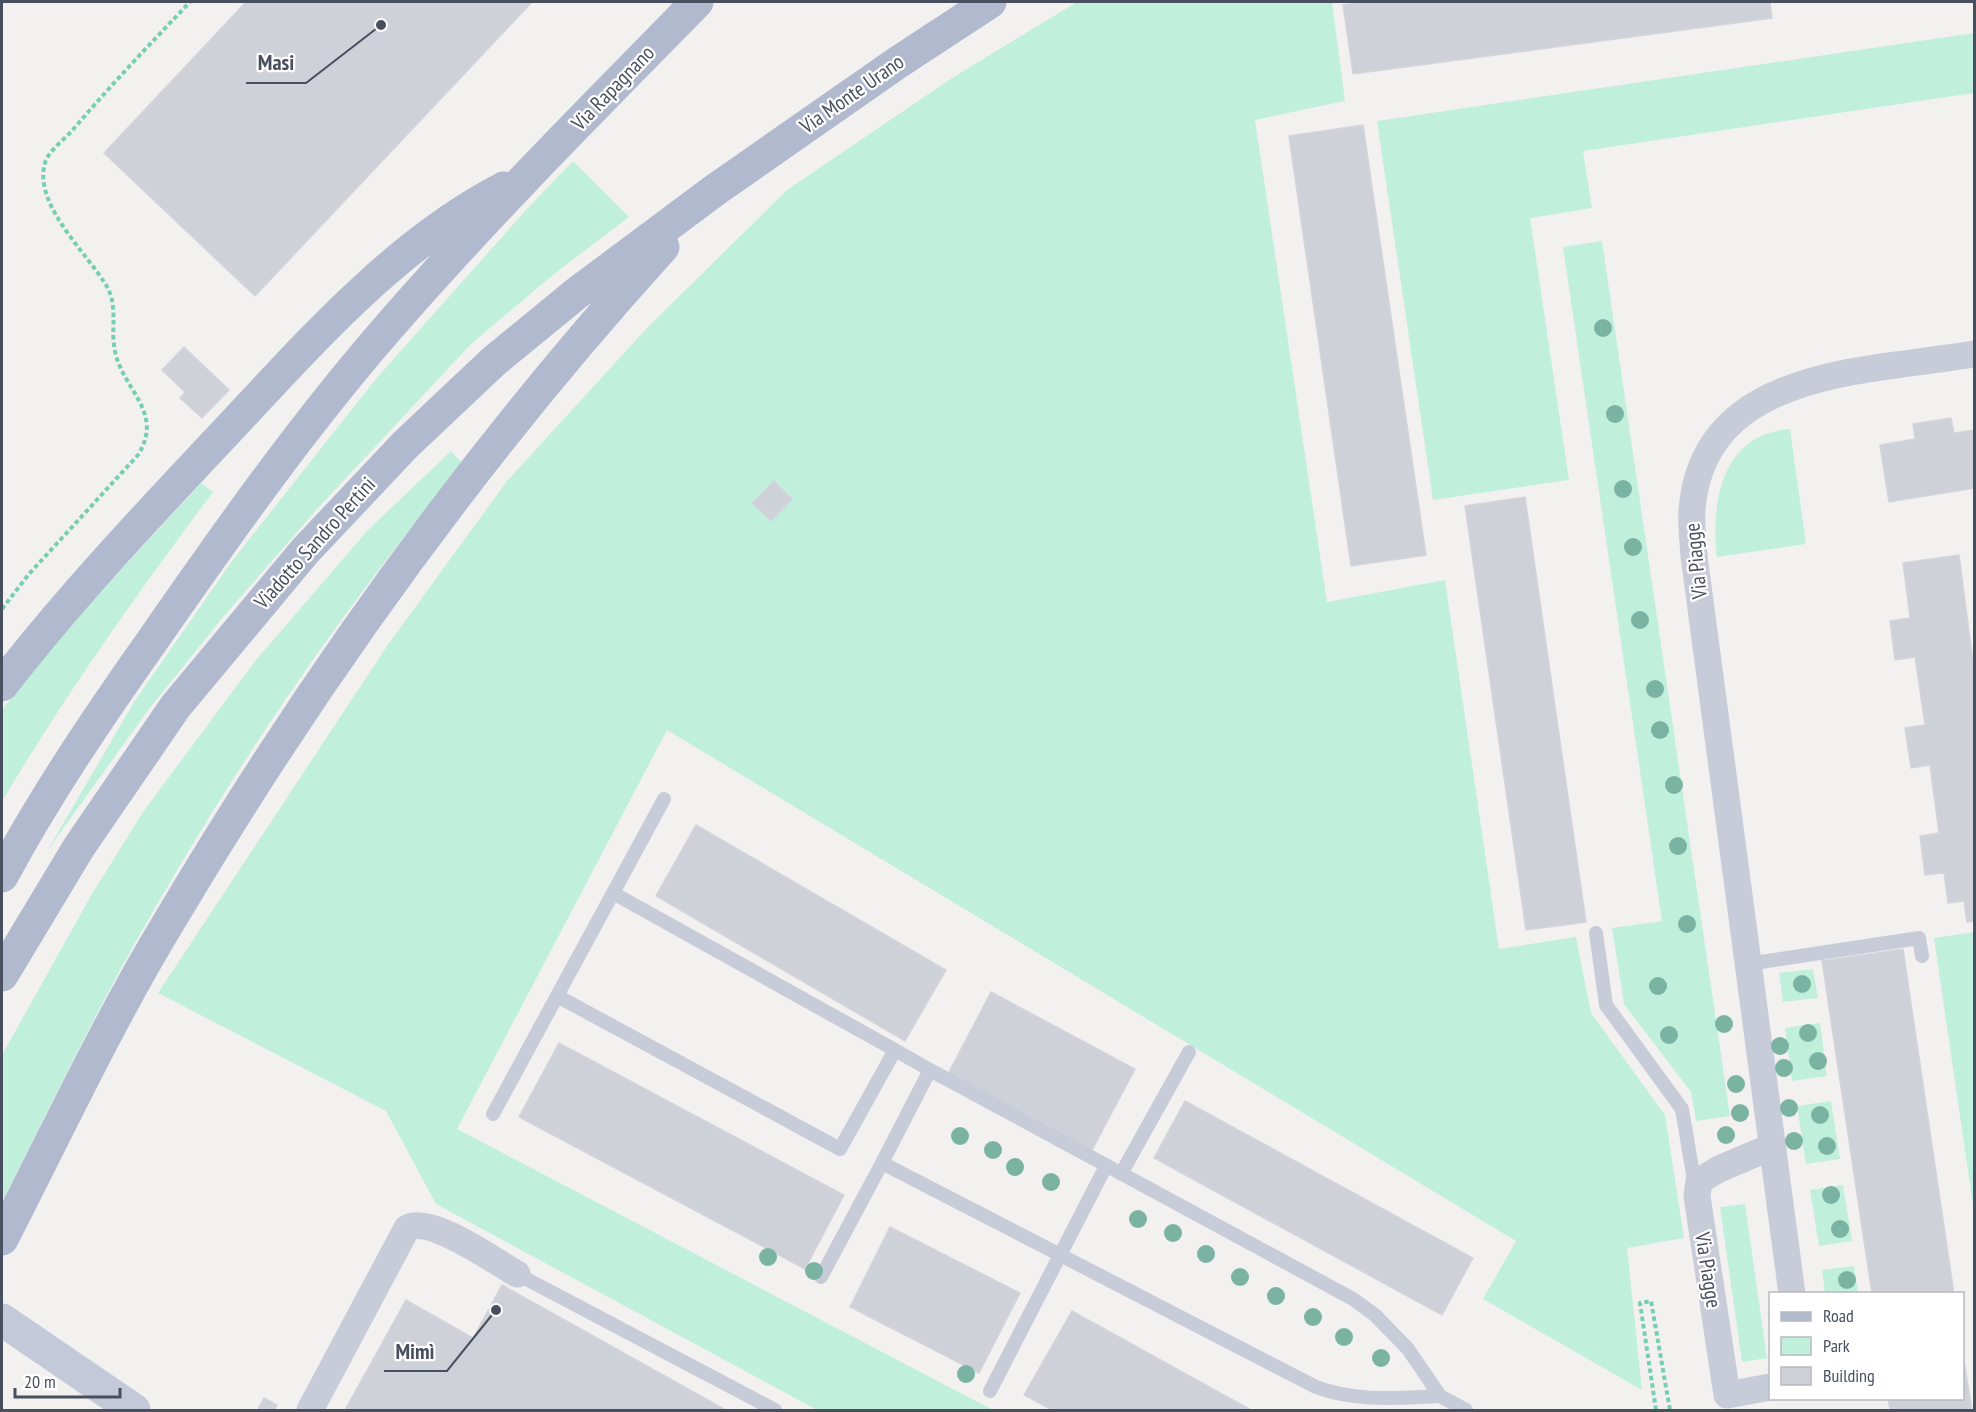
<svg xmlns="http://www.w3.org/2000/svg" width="1976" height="1412" viewBox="0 0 1976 1412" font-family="'PT Sans Narrow',sans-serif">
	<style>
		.green { fill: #c0efdc }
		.building { fill: #cfd1d8; stroke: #d4d5dc; stroke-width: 1.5 }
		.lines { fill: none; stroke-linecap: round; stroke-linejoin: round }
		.path { stroke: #78cdb5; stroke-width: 4; stroke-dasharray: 4.5 3; stroke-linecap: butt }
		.lane { stroke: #c7ccd8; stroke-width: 14 }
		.street { stroke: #c7ccd8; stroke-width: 27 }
		.secondary { stroke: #c3c9d9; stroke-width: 33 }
		.primary { stroke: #b1b9cf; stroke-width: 33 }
		.tree { fill: #7bb3a2 }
		.labels { text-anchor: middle; stroke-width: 4.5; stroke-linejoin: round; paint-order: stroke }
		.street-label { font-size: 21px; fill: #484f5e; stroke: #fff }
		.leader { fill: none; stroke: #484f5e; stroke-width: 2 }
		.callout-dot { fill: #484f5e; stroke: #fff; stroke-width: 2 }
		.callout-label { font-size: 22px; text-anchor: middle; font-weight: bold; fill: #484f5e; stroke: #fff; stroke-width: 4.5; stroke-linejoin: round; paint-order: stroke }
	</style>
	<rect width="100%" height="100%" fill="#f3f1f0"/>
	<!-- green -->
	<path class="green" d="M1077 2H1332L1345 101 1255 120 1327 602 1445 580 1499 949 1576 937 1591 1013 1665 1115 1684 1238 1627 1248 1642 1390 1483 1299 1516 1241 667 730 457 1129 993 1410H817L436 1204 386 1111 158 993 387 646 507 481 646 329 787 190 952 78Z
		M1974 33V93L1583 151 1592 208 1530 218 1569 480 1433 500 1377 121Z
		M573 161 629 217 554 274 471 344 318 508 223 617 149 709 47 851 134 702 232 561 375 380 526 210Z
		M1602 241 1730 1116 1696 1121 1691 1092 1624 1004 1612 928 1662 921 1563 247Z
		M1790 429 1806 544 1717 557C1710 501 1723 433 1790 429Z
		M451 451 463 464C339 612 230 774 135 943 88 1027 46 1115 2 1201V1055L92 894 143 812 256 660 368 530Z
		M201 483 213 492C138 592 66 694 2 801V710L60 636Z
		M1974 932V1212L1934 938Z
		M1813 969 1818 998 1783 1002 1779 973Z
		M1820 1023 1827 1076 1792 1081 1785 1028Z
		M1831 1101 1840 1159 1806 1164 1797 1106Z
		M1843 1185 1852 1241 1819 1246 1810 1190Z
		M1745 1204 1767 1358 1742 1362 1720 1207Z
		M1854 1266 1858 1293H1825L1822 1270Z"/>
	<!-- building -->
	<path class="building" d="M246 2H532L255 296 104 153Z
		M1367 2H1770L1772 18 1353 74 1343 5Z
		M1363 125 1426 555 1351 566 1289 136Z
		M184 347 229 390 202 418 180 398 185 392 162 370Z
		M1951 418 1954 433 1974 430V488L1889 502 1880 445 1915 439 1913 424Z
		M774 481 792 499 771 521 752 503Z
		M1525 497 1586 922 1526 930 1465 506Z
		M1959 555 1974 670V921L1967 922 1964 901 1948 903 1944 873 1925 875 1920 836 1939 833 1930 765 1911 768 1905 728 1925 725 1915 657 1895 660 1890 621 1910 618 1903 563Z
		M696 825 946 970 905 1041 656 896Z
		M1903 949 1954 1294H1872L1822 961Z
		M991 992 1135 1069 1091 1152 948 1074Z
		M559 1043 844 1195 805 1269 519 1117Z
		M1185 1101 1473 1258 1442 1315 1154 1158Z
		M890 1227 1020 1293 979 1373 850 1307Z
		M502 1285 726 1410H345L406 1300 473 1338Z
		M1072 1311 1251 1410H1052L1024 1395Z
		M1962 1349 1972 1410H1890L1888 1398H1962Z
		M264 1398 277 1405 274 1410 258 1409Z"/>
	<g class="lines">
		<!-- path -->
		<path class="path" d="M2 609 29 574 138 455C165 412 122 389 115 351 110 328 119 306 106 285 86 252 33 204 45 163 48 152 63 140 71 132 109 87 150 44 190 2
			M1656 1410 1640 1303 1651 1301 1670 1410"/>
		<!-- lane -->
		<path class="lane" d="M613 893 664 799
			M1596 933 1606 1005 1682 1109 1695 1186
			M1748 964 1919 938 1922 956
			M895 1050 840 1149 557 996 613 893 895 1050 930 1070
			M493 1114 557 996
			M1121 1174 1189 1052
			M517 1274 775 1410
			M821 1277 882 1163
			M990 1391 1106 1166
			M1440 1396C1397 1398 1356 1402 1316 1387L882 1163 930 1070 1353 1299 1375 1315 1408 1349 1440 1396 1466 1410"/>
		<!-- street -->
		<path class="street" d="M1792 1294 1694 556C1693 540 1691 525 1692 510 1703 368 1869 372 1974 354
			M1770 1387 1727 1395 1697 1196 1699 1181 1719 1169 1771 1147
			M310 1410 407 1228C431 1215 494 1261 517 1274"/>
		<!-- secondary -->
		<path class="secondary" d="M2 1320 134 1410"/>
		<!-- primary -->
		<path class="primary" d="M2 685C71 596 148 515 225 433 309 344 394 245 504 188
			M2 876C45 796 97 719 150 644 225 536 301 428 387 329 486 215 592 109 697 2
			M2 975 79 847 175 707 305 551 405 445 494 361 577 293 715 190 897 63 990 2
			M2 1239C57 1132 108 1022 170 920 312 681 476 453 663 247"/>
	</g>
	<!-- trees -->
	<g class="tree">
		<circle cx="1603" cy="328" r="9"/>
		<circle cx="1615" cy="414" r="9"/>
		<circle cx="1623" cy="489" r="9"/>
		<circle cx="1633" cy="547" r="9"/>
		<circle cx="1640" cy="620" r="9"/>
		<circle cx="1655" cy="689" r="9"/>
		<circle cx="1660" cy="730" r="9"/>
		<circle cx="1674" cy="785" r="9"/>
		<circle cx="1678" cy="846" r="9"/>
		<circle cx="1687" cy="924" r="9"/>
		<circle cx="1802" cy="984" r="9"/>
		<circle cx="1658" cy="986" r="9"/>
		<circle cx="1724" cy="1024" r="9"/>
		<circle cx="1808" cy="1033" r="9"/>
		<circle cx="1669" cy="1035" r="9"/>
		<circle cx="1780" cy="1046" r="9"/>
		<circle cx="1818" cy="1061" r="9"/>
		<circle cx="1784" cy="1068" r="9"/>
		<circle cx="1736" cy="1084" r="9"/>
		<circle cx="1789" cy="1108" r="9"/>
		<circle cx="1740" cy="1113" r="9"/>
		<circle cx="1820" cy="1115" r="9"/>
		<circle cx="1726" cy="1135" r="9"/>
		<circle cx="960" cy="1136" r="9"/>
		<circle cx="1794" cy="1141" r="9"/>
		<circle cx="1827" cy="1146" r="9"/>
		<circle cx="993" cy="1150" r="9"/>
		<circle cx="1015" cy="1167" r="9"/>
		<circle cx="1051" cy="1182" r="9"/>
		<circle cx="1831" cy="1195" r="9"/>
		<circle cx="1138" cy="1219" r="9"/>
		<circle cx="1840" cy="1229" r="9"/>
		<circle cx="1173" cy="1233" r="9"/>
		<circle cx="1206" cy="1254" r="9"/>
		<circle cx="768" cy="1257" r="9"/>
		<circle cx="814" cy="1271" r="9"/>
		<circle cx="1240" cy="1277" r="9"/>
		<circle cx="1847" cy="1280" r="9"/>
		<circle cx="1276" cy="1296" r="9"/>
		<circle cx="1313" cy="1317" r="9"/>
		<circle cx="1344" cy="1337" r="9"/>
		<circle cx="1381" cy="1358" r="9"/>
		<circle cx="966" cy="1374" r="9"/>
	</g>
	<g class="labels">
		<!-- street labels -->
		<g class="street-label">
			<text transform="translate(613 88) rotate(-46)" y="7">Via Rapagnano</text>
			<text transform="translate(852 94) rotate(-35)" y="7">Via Monte Urano</text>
			<text transform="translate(315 543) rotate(-48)" y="7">Viadotto Sandro Pertini</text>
			<text transform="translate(1696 561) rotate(-96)" y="7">Via Piagge</text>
			<text transform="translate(1708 1270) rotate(81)" y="7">Via Piagge</text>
		</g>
	</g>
	<!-- callouts -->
	<path class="leader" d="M381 25L306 83H246M496 1310L447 1371H384"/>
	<g class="callout-dot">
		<circle cx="381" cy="25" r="6"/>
		<circle cx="496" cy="1310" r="6"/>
	</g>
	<g class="callout-label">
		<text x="276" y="70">Masi</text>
		<text x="415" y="1359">Mimì</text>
	</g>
	<!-- border -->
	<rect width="1976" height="1412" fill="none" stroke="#484f5e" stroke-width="6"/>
	<!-- legend -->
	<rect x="1769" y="1292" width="195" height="108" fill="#ffffff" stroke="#b6b9bf" stroke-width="1.5"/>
	<rect x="1781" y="1312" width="30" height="9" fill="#b1b9cf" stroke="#b6b9bf" stroke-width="1.5"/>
	<text x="1823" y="1322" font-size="18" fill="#484f5e">Road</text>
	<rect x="1781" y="1337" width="30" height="18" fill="#c0efdc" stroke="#b6b9bf" stroke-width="1.5"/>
	<text x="1823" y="1352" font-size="18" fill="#484f5e">Park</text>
	<rect x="1781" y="1367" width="30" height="18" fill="#cfd1d8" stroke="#b6b9bf" stroke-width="1.5"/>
	<text x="1823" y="1382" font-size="18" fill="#484f5e">Building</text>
	<!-- scale -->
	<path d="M15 1388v9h105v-9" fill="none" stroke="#484f5e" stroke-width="3"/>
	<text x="24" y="1388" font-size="18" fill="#484f5e" stroke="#ffffff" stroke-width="4.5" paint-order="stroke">20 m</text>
</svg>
